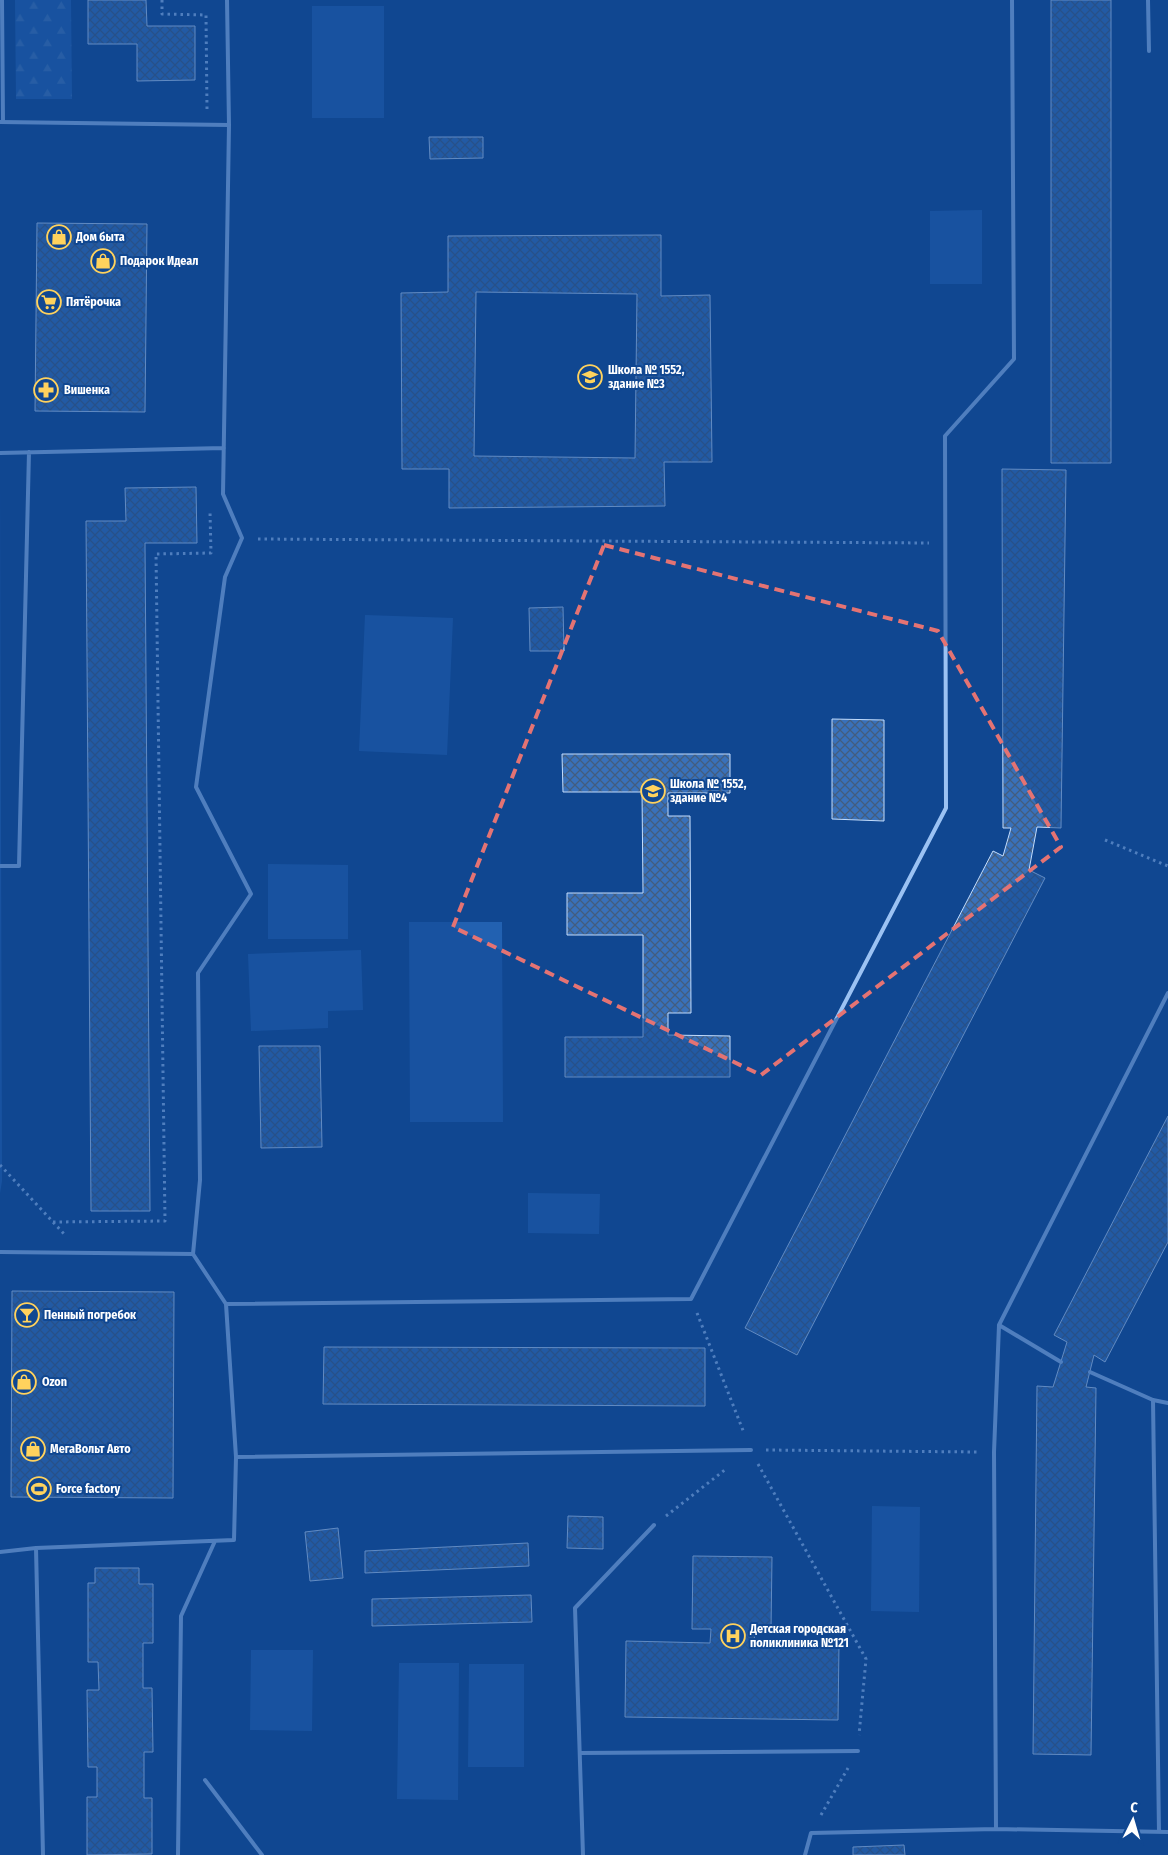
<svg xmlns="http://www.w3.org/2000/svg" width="1168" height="1855" viewBox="0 0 1168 1855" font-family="'Fira Sans Condensed',sans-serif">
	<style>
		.green { fill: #2261b1 }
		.forest { fill: url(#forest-firs) }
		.building { fill: url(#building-cross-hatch); stroke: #c3ddfd; fill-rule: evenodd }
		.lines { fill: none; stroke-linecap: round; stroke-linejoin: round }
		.path { stroke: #9bc2f3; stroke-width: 3; stroke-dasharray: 2.5 4; stroke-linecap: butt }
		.service { stroke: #9bc2f3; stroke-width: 4 }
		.marked { fill: none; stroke: #e47373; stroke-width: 4; stroke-dasharray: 10 6; stroke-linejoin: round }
		.labels { text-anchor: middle; stroke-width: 4; stroke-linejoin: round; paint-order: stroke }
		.poi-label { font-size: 12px; font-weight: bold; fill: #fff; stroke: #104791; text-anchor: start }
	</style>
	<defs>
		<pattern id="forest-firs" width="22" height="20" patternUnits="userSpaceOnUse" patternTransform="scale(1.25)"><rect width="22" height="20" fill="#2261b1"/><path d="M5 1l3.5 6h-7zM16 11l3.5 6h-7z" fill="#4379bd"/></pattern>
		<pattern id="building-cross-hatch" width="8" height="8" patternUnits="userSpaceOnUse" patternTransform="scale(1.25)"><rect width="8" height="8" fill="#3971ba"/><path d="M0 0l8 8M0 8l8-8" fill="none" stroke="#435d7e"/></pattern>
	</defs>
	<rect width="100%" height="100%" fill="#104791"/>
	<!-- green -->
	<path class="green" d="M312 6H384V118H312Z
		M982 210V284H930V211Z
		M365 615 453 618 447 755 359 751Z
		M268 864 348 865V939H268Z
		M409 922H502L503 1122H410Z
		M361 950 363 1010 328 1011V1028L251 1031 248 954Z
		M528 1193 600 1194 599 1234 528 1233Z
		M872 1506 920 1507 919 1612 871 1611Z
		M251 1650H313L312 1731 250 1730Z
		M399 1663H459L458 1800 397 1799Z
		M469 1664H524V1767H468Z"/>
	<!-- forest -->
	<path class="forest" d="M15 0H71L72 99H16Z
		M0 488 2 1181 0 1193Z"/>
	<!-- building -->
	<path class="building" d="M88 0H146L147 26H195V80L137 81V44H88Z
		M1051 0H1111V463H1051Z
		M429 137H483V158L430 159Z
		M37 223 147 224 145 412 35 411Z
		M661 235V296L710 295 712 462H664L665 506 449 508V469H402L401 293 448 292V236ZM476 292 637 294 635 458 474 456Z
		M1002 469 1066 470 1061 828 1037 827 1029 870 1045 878 797 1355 745 1328 993 851 1003 856 1011 828H1003Z
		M196 487 197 543H145L150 1211H91L86 521H126L125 488Z
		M563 607 564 651H530L529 608Z
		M832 719 884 720V821L832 819Z
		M562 754H730V793H668V816H690L691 1013H668V1035L730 1036V1077H565V1037H643V935H567V893H643L642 792H563Z
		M259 1046H320L322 1147 261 1148Z
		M1168 1116V1242L1105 1362 1094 1355 1086 1387 1096 1388 1091 1755 1033 1754 1037 1386 1053 1387 1067 1342 1054 1335Z
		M12 1291 174 1292 173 1498 11 1497Z
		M324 1347 705 1348V1406L323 1404Z
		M568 1516 603 1517V1549L567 1548Z
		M338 1528 343 1578 310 1581 305 1532Z
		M528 1543 529 1566 365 1573V1551Z
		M693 1556 772 1557 771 1630H755L754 1643 839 1644 838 1720 625 1717 626 1641 710 1643 711 1629H692Z
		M95 1568H139V1584H153V1643H143V1688H152L153 1752H144V1798H152V1854L87 1855V1797H97V1767H88L87 1690H99L98 1662H88V1583H95Z
		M531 1595 532 1622 372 1626V1599Z
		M904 1845 905 1855H853V1847Z"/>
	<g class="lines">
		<!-- path -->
		<path class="path" d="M162 0V14L206 15 207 109
			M258 539 929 543
			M1105 840 1168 866
			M0 1165 66 1236
			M53 1222 165 1221 156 554 211 553 210 512
			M697 1313 744 1433
			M766 1450 977 1452
			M758 1464 866 1659 859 1735
			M666 1516 726 1469
			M821 1815 848 1768"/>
		<!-- service -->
		<path class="service" d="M2 0 3 122
			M1148 0 1149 51
			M0 122 229 125
			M0 453 224 448
			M0 866H19L29 452
			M0 1252 193 1254
			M226 1304 193 1254 200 1180 198 973 251 894 196 787 225 577 242 538 223 494 229 125 227 0
			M999 1325 1061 1362
			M1090 1372 1153 1400
			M236 1457 751 1450
			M36 1548 43 1855
			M0 1552 36 1548 234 1540 236 1457 226 1304 691 1299 946 808 945 436 1014 359 1012 0
			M580 1753 858 1751
			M205 1780 262 1855
			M996 1829 1168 1832
			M1159 1832 1153 1400 1168 1403
			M178 1855 181 1616 215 1541
			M583 1855 575 1608 654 1525
			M805 1855 811 1833 996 1829 994 1452 999 1325 1168 993"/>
	</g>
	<!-- marked area -->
	<path d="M0 0H1168V1855H0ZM604 545 938 631 1061 847 761 1075 453 927Z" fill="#104791" fill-opacity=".55" fill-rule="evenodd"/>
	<path class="marked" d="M604 545 938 631 1061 847 761 1075 453 927Z"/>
	<!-- icons -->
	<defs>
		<g id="shop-ring" transform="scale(1.25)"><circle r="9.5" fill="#104791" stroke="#ffd25d" stroke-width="1.5"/><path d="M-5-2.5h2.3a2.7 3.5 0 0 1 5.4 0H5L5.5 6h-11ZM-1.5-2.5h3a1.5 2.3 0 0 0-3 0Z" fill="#ffd25d"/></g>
		<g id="supermarket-ring" transform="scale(1.25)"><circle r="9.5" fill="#104791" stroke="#ffd25d" stroke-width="1.5"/><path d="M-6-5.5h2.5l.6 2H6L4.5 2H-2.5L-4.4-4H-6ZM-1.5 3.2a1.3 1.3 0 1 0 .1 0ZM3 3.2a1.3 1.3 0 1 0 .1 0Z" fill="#ffd25d"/></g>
		<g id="school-ring" transform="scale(1.25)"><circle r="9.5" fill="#104791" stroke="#ffd25d" stroke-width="1.5"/><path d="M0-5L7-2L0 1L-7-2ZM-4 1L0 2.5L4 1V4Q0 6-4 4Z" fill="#ffd25d"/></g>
		<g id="pharmacy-ring" transform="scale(1.25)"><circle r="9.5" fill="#104791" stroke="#ffd25d" stroke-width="1.5"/><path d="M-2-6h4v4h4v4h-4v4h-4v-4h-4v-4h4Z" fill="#ffd25d"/></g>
		<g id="bar-ring" transform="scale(1.25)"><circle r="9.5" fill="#104791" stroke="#ffd25d" stroke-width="1.5"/><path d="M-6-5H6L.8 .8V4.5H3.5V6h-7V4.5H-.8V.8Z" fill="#ffd25d"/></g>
		<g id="stadium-ring" transform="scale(1.25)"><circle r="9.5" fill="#104791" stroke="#ffd25d" stroke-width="1.5"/><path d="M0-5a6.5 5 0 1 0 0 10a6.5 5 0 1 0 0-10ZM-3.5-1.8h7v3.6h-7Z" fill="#ffd25d"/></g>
		<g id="hospital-ring" transform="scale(1.25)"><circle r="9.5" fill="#104791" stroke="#ffd25d" stroke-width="1.5"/><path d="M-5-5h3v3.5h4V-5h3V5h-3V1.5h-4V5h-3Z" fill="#ffd25d"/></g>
	</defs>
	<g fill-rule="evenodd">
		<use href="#shop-ring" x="59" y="237"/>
		<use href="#shop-ring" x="103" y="261"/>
		<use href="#supermarket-ring" x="49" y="302"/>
		<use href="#school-ring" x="590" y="377"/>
		<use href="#pharmacy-ring" x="46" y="390"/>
		<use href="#school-ring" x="653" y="791"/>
		<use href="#bar-ring" x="27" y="1315"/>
		<use href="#shop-ring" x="24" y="1382"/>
		<use href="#shop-ring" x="33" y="1449"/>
		<use href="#stadium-ring" x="39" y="1489"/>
		<use href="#hospital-ring" x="733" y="1636"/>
	</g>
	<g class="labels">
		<!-- poi labels -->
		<g class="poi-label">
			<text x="76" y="241">Дом быта</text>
			<text x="120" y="265">Подарок Идеал</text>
			<text x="66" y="306">Пятёрочка</text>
			<text x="608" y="374">Школа № 1552,<tspan x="608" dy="14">здание №3</tspan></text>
			<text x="64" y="394">Вишенка</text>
			<text x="670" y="788">Школа № 1552,<tspan x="670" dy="14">здание №4</tspan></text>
			<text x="44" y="1319">Пенный погребок</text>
			<text x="42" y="1386">Ozon</text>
			<text x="50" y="1453">МегаВольт Авто</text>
			<text x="56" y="1493">Force factory</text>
			<text x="750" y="1633">Детская городская<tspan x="750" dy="14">поликлиника №121</tspan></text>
		</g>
	</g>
	<!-- north arrow -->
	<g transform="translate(1133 1820) rotate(5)" stroke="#104791" stroke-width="4" paint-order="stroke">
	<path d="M0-4L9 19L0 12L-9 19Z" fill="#ffffff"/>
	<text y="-8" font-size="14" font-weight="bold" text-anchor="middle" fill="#ffffff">С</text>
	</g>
</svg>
